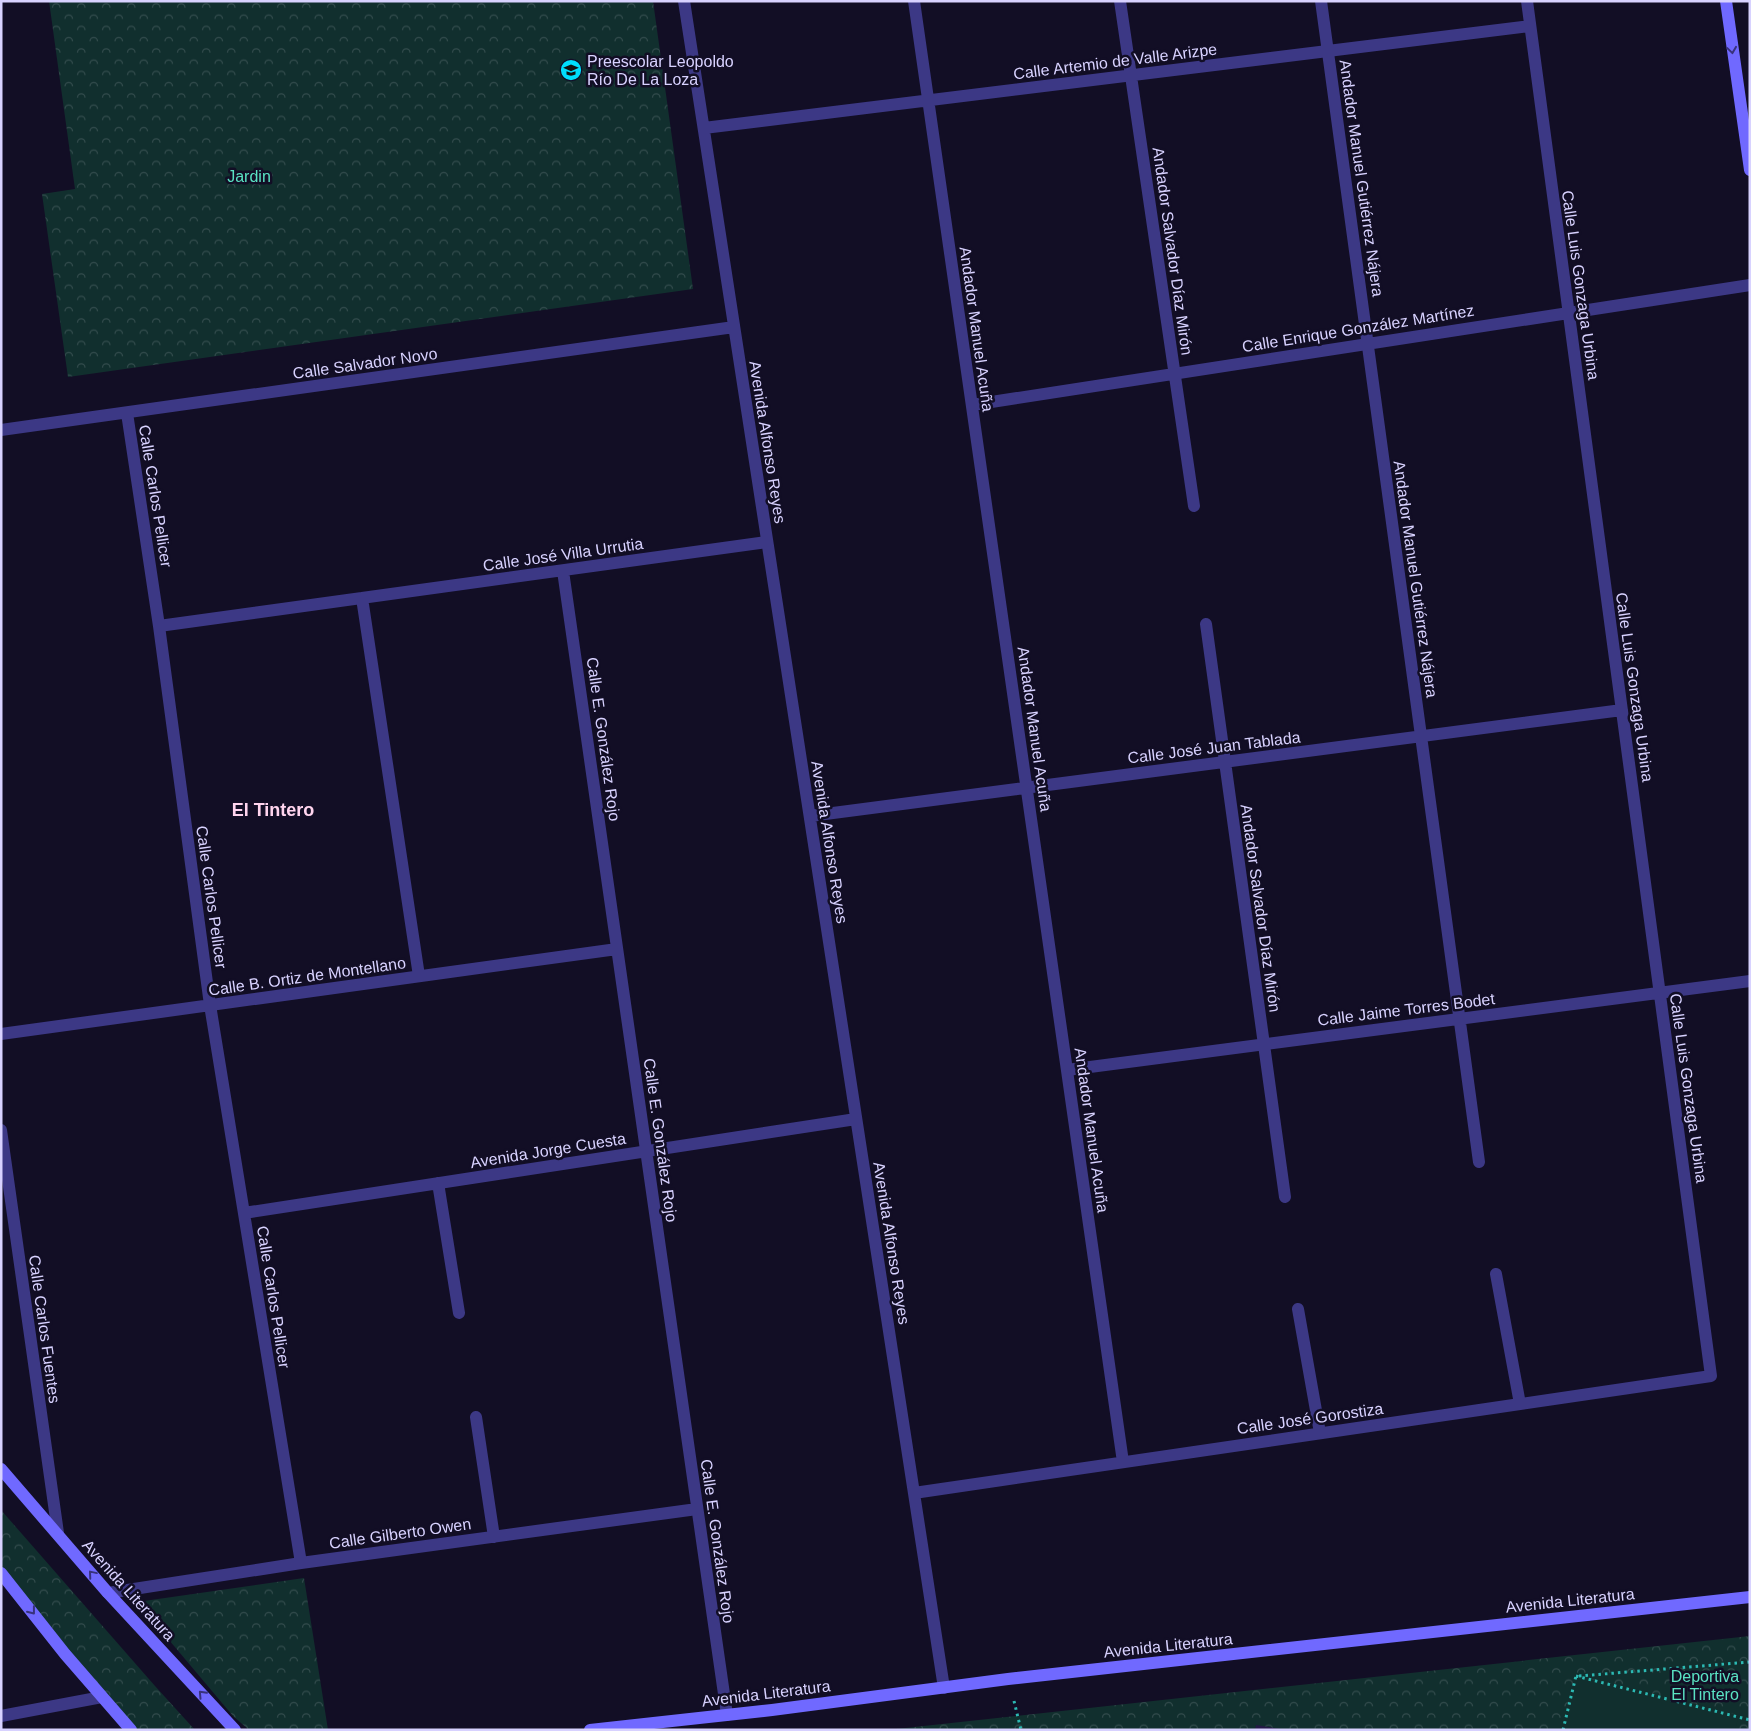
<svg xmlns="http://www.w3.org/2000/svg" width="1751" height="1731" viewBox="0 0 1751 1731" font-family="Arial,sans-serif">
	<style>
		.park { fill: url(#park-crowns) }
		.pitch { fill: #112f2e }
		.building { fill: #241946 }
		.lines { fill: none; stroke-linecap: round; stroke-linejoin: round }
		.path { stroke: #2cb9b3; stroke-width: 3; stroke-dasharray: 2.5 4; stroke-linecap: butt }
		.street { stroke: #3c3885; stroke-width: 12 }
		.secondary { stroke: #7069ff; stroke-width: 12 }
		.oneway { stroke: #38327c }
		.labels { text-anchor: middle; stroke-width: 5; stroke-linejoin: round; paint-order: stroke }
		.poi-label { font-size: 16px; fill: #d8d2ff; stroke: #120e25; text-anchor: start }
		.street-label { font-size: 16px; fill: #d8d2ff; stroke: #120e25 }
		.park-label { font-size: 16px; fill: #5ae2c3; stroke: #120e25 }
		.neighbourhood-label { font-size: 18px; font-weight: bold; fill: #ffd4ee; stroke: #120e25 }
	</style>
	<defs>
		<pattern id="park-crowns" width="20" height="18" patternUnits="userSpaceOnUse" patternTransform="scale(1.25)"><rect width="20" height="18" fill="#112f2e"/><path d="M2 6a3 3 0 1 1 6 0M12 15a3 3 0 1 1 6 0" fill="none" stroke="#334c4d"/></pattern>
	</defs>
	<rect width="100%" height="100%" fill="#120e25"/>
	<!-- park -->
	<path class="park" d="M49 1H653L693 289 68 377 42 194 75 189Z
		M1 1510 155 1686 195 1730H138L65 1654 1 1576Z
		M304 1578 328 1730H249L233 1716 137 1602Z
		M1750 1636V1730H887Z"/>
	<!-- pitch -->
	<path class="pitch" d="M1576 1676 1739 1715 1735 1730H1563Z"/>
	<!-- building -->
	<path class="building" d="M1256 1725 1281 1729V1730H1255Z"/>
	<g class="lines">
		<!-- path -->
		<path class="path" d="M1576 1676 1750 1720
			M1579 1676 1750 1662
			M1014 1701 1021 1730
			M1563 1730 1576 1676"/>
		<!-- street -->
		<path class="street" d="M684 1 944 1688
			M914 1 1123 1462
			M1120 1 1194 506
			M1321 1 1479 1162
			M704 128 1530 26
			M972 405 1750 285
			M127 413 159 626 210 1005 301 1563
			M1 430 734 327
			M563 571 727 1715
			M362 598 419 976
			M1206 624 1285 1197
			M159 626 767 542
			M810 816 1622 710
			M1 1034 617 949
			M1067 1070 1750 981
			M1 1130 58 1533
			M438 1183 459 1313
			M244 1213 856 1119
			M1496 1274 1520 1404
			M1298 1309 1320 1433
			M476 1417 494 1537
			M914 1493 1711 1376 1527 1
			M108 1593 301 1563 697 1509
			M1 1716 102 1697"/>
		<!-- secondary -->
		<path class="secondary" d="M1726 1 1750 170
			M1 1469 108 1593 235 1730
			M1 1573 65 1654 131 1730
			M590 1730 772 1710 1008 1679 1750 1597"/>
	</g>
	<!-- one-way arrows -->
	<defs><path id="oneway-chevron" d="M-2-3.5L2.5 0L-2 3.5" fill="none" stroke-width="1.6" stroke-linecap="round" stroke-linejoin="round" transform="scale(1.25)"/></defs>
	<g class="oneway">
		<use href="#oneway-chevron" transform="translate(1732 50) rotate(82)"/>
		<use href="#oneway-chevron" transform="translate(92 1574) rotate(-130)"/>
		<use href="#oneway-chevron" transform="translate(32 1611) rotate(52)"/>
		<use href="#oneway-chevron" transform="translate(202 1694) rotate(-133)"/>
	</g>
	<!-- icons -->
	<defs>
		<g id="school-disc" transform="scale(1.125)"><circle r="9.5" fill="#00ddfd" stroke="#120e25"/><path d="M0-5L7-2L0 1L-7-2ZM-4 1L0 2.5L4 1V4Q0 6-4 4Z" fill="#111"/></g>
	</defs>
	<g fill-rule="evenodd">
		<use href="#school-disc" x="571" y="70"/>
	</g>
	<g class="labels">
		<!-- poi labels -->
		<g class="poi-label">
			<text x="587" y="67">Preescolar Leopoldo<tspan x="587" dy="18">Río De La Loza</tspan></text>
		</g>
		<!-- street labels -->
		<g class="street-label">
			<text transform="translate(1115 61) rotate(-7)" y="6">Calle Artemio de Valle Arizpe</text>
			<text transform="translate(1362 178) rotate(82)" y="6">Andador Manuel Gutiérrez Nájera</text>
			<text transform="translate(1173 251) rotate(82)" y="6">Andador Salvador Díaz Mirón</text>
			<text transform="translate(1581 285) rotate(82)" y="6">Calle Luis Gonzaga Urbina</text>
			<text transform="translate(1358 328) rotate(-9)" y="6">Calle Enrique González Martínez</text>
			<text transform="translate(977 329) rotate(82)" y="6">Andador Manuel Acuña</text>
			<text transform="translate(365 363) rotate(-8)" y="6">Calle Salvador Novo</text>
			<text transform="translate(768 442) rotate(81)" y="6">Avenida Alfonso Reyes</text>
			<text transform="translate(156 496) rotate(81)" y="6">Calle Carlos Pellicer</text>
			<text transform="translate(563 554) rotate(-8)" y="6">Calle José Villa Urrutia</text>
			<text transform="translate(1416 579) rotate(82)" y="6">Andador Manuel Gutiérrez Nájera</text>
			<text transform="translate(1635 687) rotate(82)" y="6">Calle Luis Gonzaga Urbina</text>
			<text transform="translate(1035 729) rotate(82)" y="6">Andador Manuel Acuña</text>
			<text transform="translate(604 739) rotate(82)" y="6">Calle E. González Rojo</text>
			<text transform="translate(1214 747) rotate(-7)" y="6">Calle José Juan Tablada</text>
			<text transform="translate(830 842) rotate(81)" y="6">Avenida Alfonso Reyes</text>
			<text transform="translate(212 897) rotate(82)" y="6">Calle Carlos Pellicer</text>
			<text transform="translate(1261 908) rotate(82)" y="6">Andador Salvador Díaz Mirón</text>
			<text transform="translate(307 976) rotate(-8)" y="6">Calle B. Ortiz de Montellano</text>
			<text transform="translate(1406 1009) rotate(-7)" y="6">Calle Jaime Torres Bodet</text>
			<text transform="translate(1689 1088) rotate(82)" y="6">Calle Luis Gonzaga Urbina</text>
			<text transform="translate(1092 1130) rotate(82)" y="6">Andador Manuel Acuña</text>
			<text transform="translate(661 1140) rotate(82)" y="6">Calle E. González Rojo</text>
			<text transform="translate(548 1150) rotate(-9)" y="6">Avenida Jorge Cuesta</text>
			<text transform="translate(892 1243) rotate(81)" y="6">Avenida Alfonso Reyes</text>
			<text transform="translate(274 1297) rotate(81)" y="6">Calle Carlos Pellicer</text>
			<text transform="translate(45 1329) rotate(82)" y="6">Calle Carlos Fuentes</text>
			<text transform="translate(1310 1418) rotate(-8)" y="6">Calle José Gorostiza</text>
			<text transform="translate(400 1533) rotate(-8)" y="6">Calle Gilberto Owen</text>
			<text transform="translate(718 1541) rotate(82)" y="6">Calle E. González Rojo</text>
			<text transform="translate(129 1590) rotate(48)" y="6">Avenida Literatura</text>
			<text transform="translate(1570 1600) rotate(-6)" y="6">Avenida Literatura</text>
			<text transform="translate(1168 1645) rotate(-6)" y="6">Avenida Literatura</text>
			<text transform="translate(766 1693) rotate(-7)" y="6">Avenida Literatura</text>
		</g>
		<!-- park labels -->
		<g class="park-label">
			<text x="249" y="182">Jardin</text>
			<text x="1705" y="1682">Deportiva<tspan x="1705" dy="18">El Tintero</tspan></text>
		</g>
		<!-- neighbourhood labels -->
		<g class="neighbourhood-label">
			<text x="273" y="816">El Tintero</text>
		</g>
	</g>
	<!-- border -->
	<rect width="1751" height="1731" fill="none" stroke="#d8d2ff" stroke-width="5"/>
</svg>
